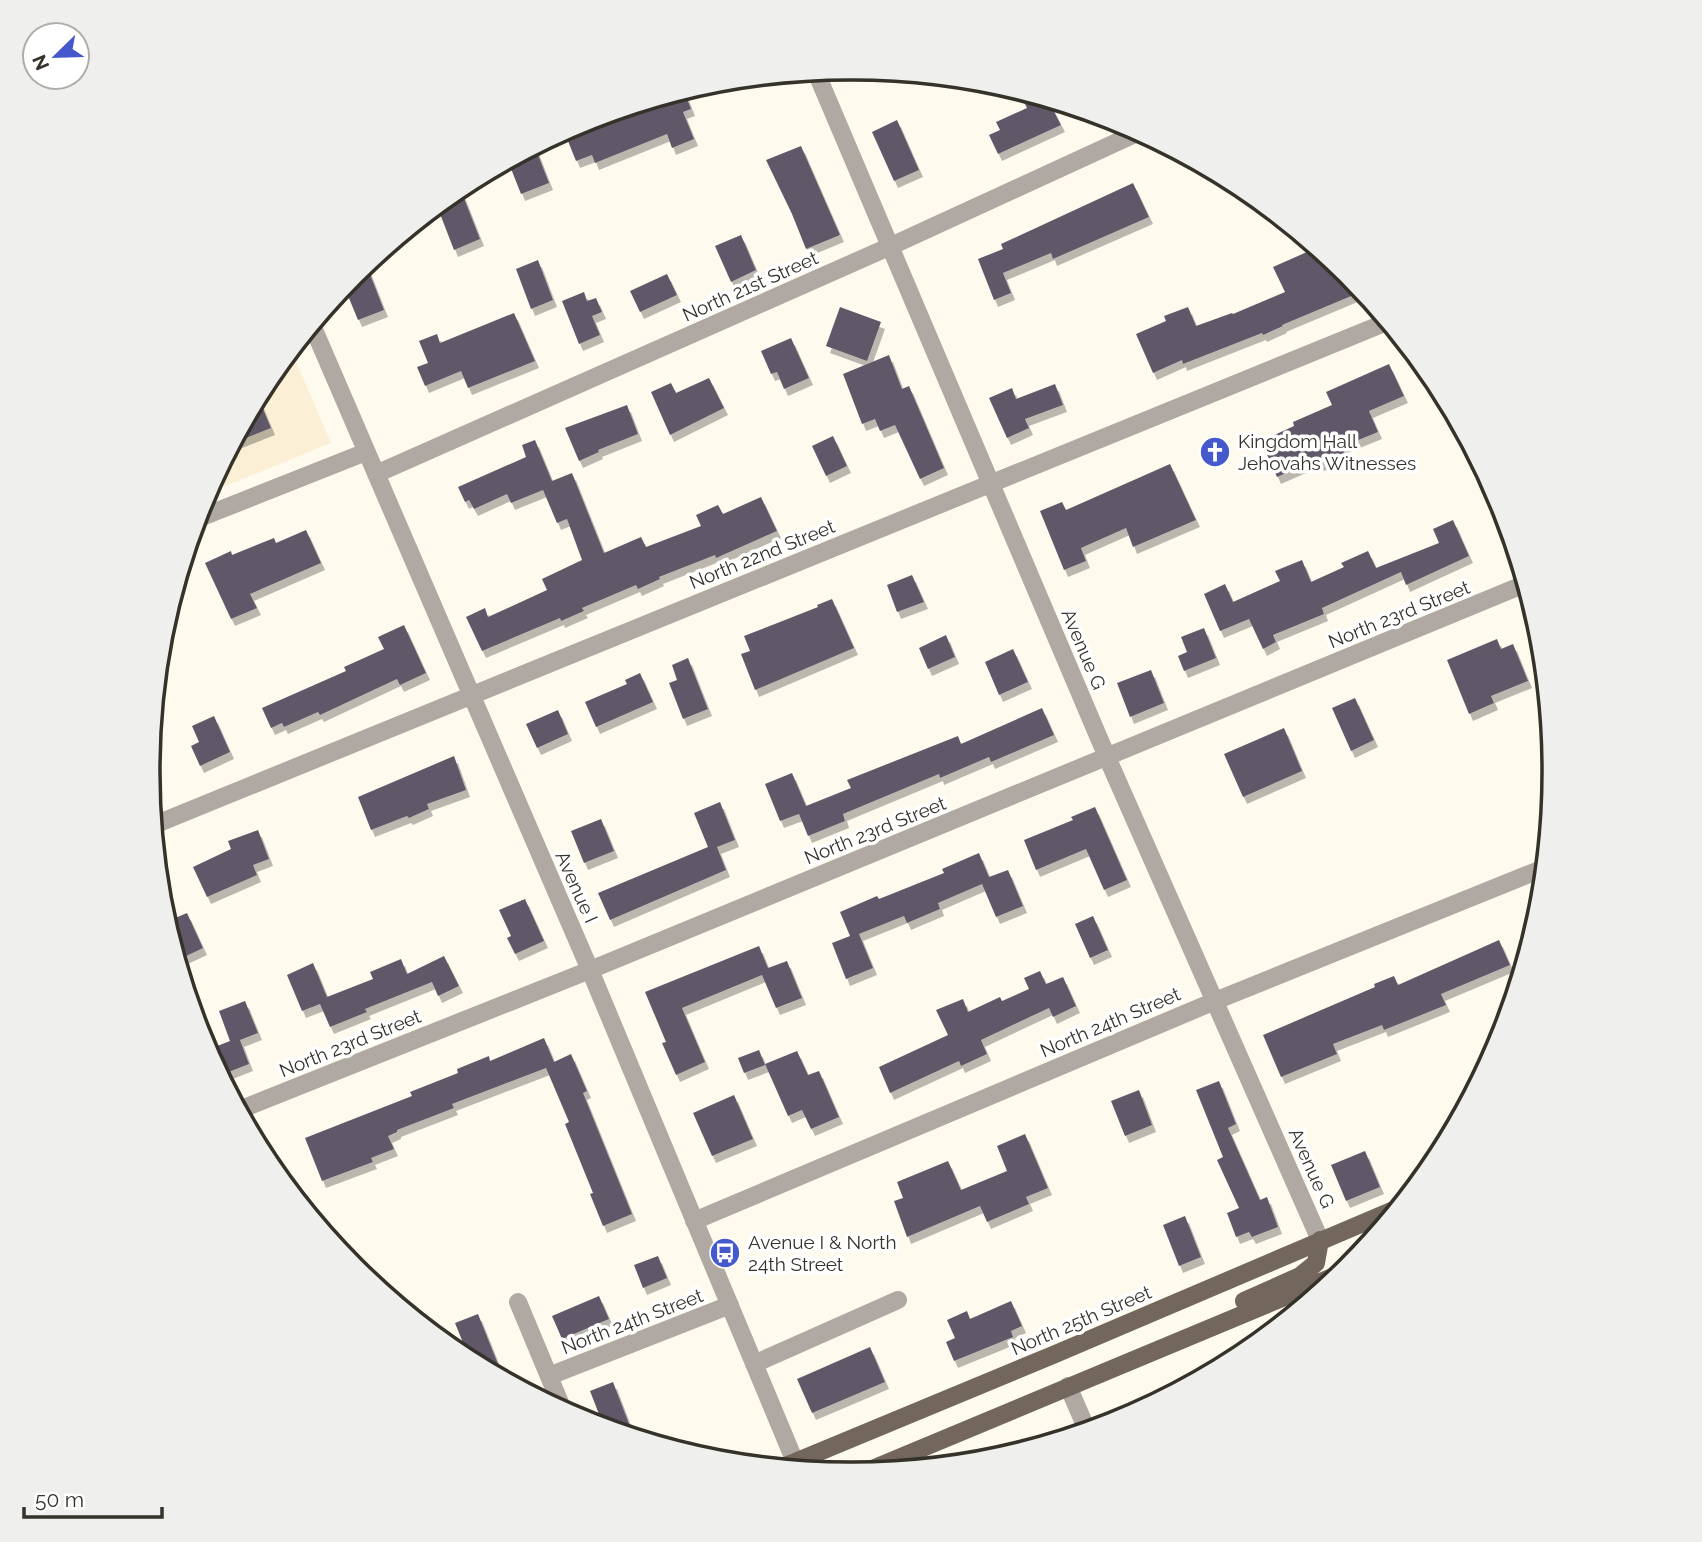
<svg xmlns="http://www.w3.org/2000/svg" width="1702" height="1542" viewBox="0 0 1702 1542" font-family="Raleway,sans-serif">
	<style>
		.built { fill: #fbf0d6 }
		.building { fill: #615969; filter: url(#shadow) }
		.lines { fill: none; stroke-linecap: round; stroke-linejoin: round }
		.minor { stroke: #b0a9a3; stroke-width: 18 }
		.major { stroke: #73665c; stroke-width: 18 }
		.labels { text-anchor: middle; stroke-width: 7; stroke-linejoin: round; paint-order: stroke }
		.street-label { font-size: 19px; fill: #35322a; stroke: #fff }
		.poi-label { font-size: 19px; fill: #35322a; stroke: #fff; text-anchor: start }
		.rim { fill: none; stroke: #35322a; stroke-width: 3.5 }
	</style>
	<defs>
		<filter id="shadow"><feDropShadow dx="4" dy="7" stdDeviation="0" flood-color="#0004"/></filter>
	</defs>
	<rect width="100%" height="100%" fill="#fffaee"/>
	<!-- built -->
	<path class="built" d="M291 350 331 443 206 494 267 380Z"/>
	<!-- building -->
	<path class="building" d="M684 91 691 109 683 112 694 139 672 148 667 134 595 163 592 155 576 161 564 131 582 122Z
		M1019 91 1048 100 1061 125 998 154 989 135 1000 130 996 122 1027 108Z
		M897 120 919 170 894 181 872 132Z
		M801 146 840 235 806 249 792 214 766 160Z
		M535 147 549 183 521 194 508 161Z
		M1133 183 1149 217 1053 259 1051 253 1003 273 1011 293 994 300 978 259 1003 249 1001 244Z
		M460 188 480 239 454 250 437 206Z
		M741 235 756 270 731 282 715 246Z
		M1316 248 1348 274 1356 294 1282 325 1283 326 1263 335 1262 333 1183 364 1182 360 1153 373 1136 334 1166 321 1164 316 1188 307 1196 326 1232 313 1233 314 1285 292 1273 267Z
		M538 260 553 300 531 309 516 269Z
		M366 264 384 310 358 320 344 286Z
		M667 274 677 295 640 312 630 291Z
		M584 292 587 301 596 298 602 312 592 316 600 335 579 344 562 301Z
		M840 307 881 322 867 361 826 346Z
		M514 313 535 361 468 388 461 371 425 386 417 367 428 363 419 341 437 334 440 343Z
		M791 338 809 378 784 389 777 372 771 374 761 351Z
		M889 355 902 389 909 386 944 468 920 479 895 425 880 431 875 419 862 424 843 374Z
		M1389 364 1404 396 1369 411 1378 432 1341 447 1344 453 1320 464 1318 459 1277 477 1261 441 1294 426 1293 422 1332 405 1326 392Z
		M709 378 724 408 670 435 651 392 671 383 676 393Z
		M1055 384 1063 405 1025 419 1029 428 1007 438 989 398 1012 388 1016 399Z
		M258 397 271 428 233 443 236 438Z
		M627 405 638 434 598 450 599 452 579 461 565 428Z
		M833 436 847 466 826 476 812 446Z
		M535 440 552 481 572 473 604 553 641 537 646 547 701 526 696 515 718 505 723 514 761 497 777 531 716 558 715 555 659 577 660 579 638 589 636 585 582 608 584 611 561 621 560 618 482 651 466 617 485 608 488 617 547 590 542 579 582 560 567 519 557 523 543 490 511 503 507 494 474 509 469 500 465 502 458 487 526 457 522 445Z
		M1170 464 1196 520 1133 547 1126 528 1081 548 1086 561 1064 570 1040 511 1062 502 1066 510Z
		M1453 520 1469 556 1406 585 1401 572 1322 608 1324 614 1273 635 1276 642 1263 649 1249 619 1220 631 1204 594 1225 584 1233 602 1280 581 1275 571 1302 560 1311 582 1344 567 1341 563 1368 551 1376 568 1439 543 1433 529Z
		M306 530 321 563 250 594 257 608 231 619 205 563 231 551 232 555 274 538 276 543Z
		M912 575 924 602 897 612 887 585Z
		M832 599 854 648 755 690 741 654 750 651 744 636 818 607 817 605Z
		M404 625 426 673 400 685 397 679 320 715 318 712 284 727 282 723 271 728 262 708 346 671 344 667 384 649 378 637Z
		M1204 628 1216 658 1184 671 1178 656 1187 652 1181 637Z
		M946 635 955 657 928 669 919 648Z
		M1497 639 1501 649 1513 644 1528 681 1491 696 1494 703 1469 714 1447 660Z
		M1013 649 1028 682 999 695 985 662Z
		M688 658 708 709 683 719 669 683 677 680 672 665Z
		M1151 670 1164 703 1130 717 1117 683Z
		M640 673 653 702 596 727 585 702 627 684 625 680Z
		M1355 698 1374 740 1351 751 1332 708Z
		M1042 708 1054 735 991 762 989 757 940 778 939 774 843 814 845 821 808 836 799 814 780 821 765 784 792 773 806 806 851 788 847 780 958 736 961 744Z
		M558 710 568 734 537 748 526 724Z
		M214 716 230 752 200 766 191 746 199 742 192 726Z
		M1284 728 1302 771 1243 797 1224 754Z
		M454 756 466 790 427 804 429 809 409 818 407 816 371 830 358 797Z
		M720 802 735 840 717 847 726 870 610 920 598 893 708 847 694 813Z
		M1095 807 1127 880 1104 890 1086 849 1036 870 1024 840 1073 820 1071 817Z
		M601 819 614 851 584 863 571 831Z
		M258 830 269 859 253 865 257 875 207 897 193 867 231 849 228 841Z
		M979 853 989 877 1008 870 1023 906 996 917 982 884 938 903 940 909 907 923 904 916 859 934 873 968 846 979 832 943 850 936 840 912 877 896 879 899 944 873 942 869Z
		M525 899 544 941 515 954 507 938 511 936 499 910Z
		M187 913 203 948 184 957 168 921Z
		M1093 916 1108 950 1090 958 1075 924Z
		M1499 940 1510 965 1441 994 1446 1005 1384 1030 1382 1025 1333 1044 1337 1054 1281 1077 1263 1035 1375 987 1374 984 1394 976 1398 985Z
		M759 946 768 968 787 961 802 998 776 1008 762 975 682 1008 705 1062 676 1075 662 1043 666 1042 645 992Z
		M444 956 459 986 438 996 432 982 365 1009 367 1012 330 1027 320 1004 302 1011 287 975 313 963 327 997 373 979 370 972 401 959 407 974Z
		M1040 971 1046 984 1063 977 1076 1006 1053 1017 1049 1008 1019 1022 981 1040 987 1054 961 1066 959 1061 890 1093 879 1067 948 1035 936 1010 963 999 968 1012 1000 997 1002 1001 1029 989 1024 978Z
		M245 1001 258 1033 240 1040 249 1064 221 1075 207 1050 230 1041 219 1011Z
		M544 1038 554 1062 571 1054 587 1091 583 1093 632 1214 603 1226 590 1194 593 1193 565 1124 569 1122 546 1068 452 1104 454 1108 397 1130V1132L388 1136 394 1149 371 1158 373 1162 322 1181 305 1138 412 1096 410 1092 458 1073 457 1069 489 1056 490 1061Z
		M759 1050 765 1065 744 1073 738 1058Z
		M797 1051 808 1075 819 1071 839 1117 811 1129 802 1110 788 1116 765 1064Z
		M1219 1081 1236 1124 1228 1128 1260 1200 1267 1197 1278 1227 1252 1237 1249 1232 1236 1237 1227 1213 1239 1208 1217 1160 1223 1157 1196 1090Z
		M1139 1090 1152 1125 1125 1136 1111 1101Z
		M734 1095 753 1139 712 1156 693 1113Z
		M1025 1134 1048 1188 1026 1197 1029 1204 987 1222 980 1206 907 1237 894 1201 903 1198 897 1182 948 1161 961 1190 1007 1171 997 1146Z
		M1365 1151 1380 1187 1346 1201 1331 1165Z
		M1185 1216 1201 1257 1179 1266 1163 1225Z
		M658 1256 667 1278 643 1288 634 1265Z
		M599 1296 609 1319 562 1339 552 1316Z
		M1011 1301 1022 1326 1011 1331 1013 1337 954 1361 946 1342 955 1338 947 1320 967 1311 970 1319Z
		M478 1314 504 1379 470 1360 455 1323Z
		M870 1347 885 1382 812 1413 797 1379Z
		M613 1382 631 1429 622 1432 604 1427 590 1391Z"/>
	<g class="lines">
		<!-- minor -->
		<path class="minor" d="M816 72 1107 757 1320 1240
			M312 325 590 970 798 1469
			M376 474 891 246 1139 132
			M197 519 366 452
			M154 825 1387 322
			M239 1110 590 970 1525 584
			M694 1221 1215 1001 1544 868
			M518 1302 563 1410
			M754 1364 898 1300
			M549 1376 730 1305
			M1068 1386 1087 1430"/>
		<!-- major -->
		<path class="major" d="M1244 1301 1300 1276 1316 1263 1320 1240
			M783 1467 1053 1355 1396 1209
			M865 1472 1342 1273"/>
	</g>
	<!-- icons -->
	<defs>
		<g id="church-disc" transform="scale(1.575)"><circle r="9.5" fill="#4559cd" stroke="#fff"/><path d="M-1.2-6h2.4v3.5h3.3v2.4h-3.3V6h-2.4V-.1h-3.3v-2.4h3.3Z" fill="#fff"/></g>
		<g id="bus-disc" transform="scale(1.575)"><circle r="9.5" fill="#4559cd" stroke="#fff"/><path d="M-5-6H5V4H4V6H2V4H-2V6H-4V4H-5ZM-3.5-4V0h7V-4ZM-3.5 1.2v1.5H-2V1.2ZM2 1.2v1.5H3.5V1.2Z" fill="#fff"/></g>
	</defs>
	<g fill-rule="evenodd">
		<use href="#church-disc" x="1215" y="452"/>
		<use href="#bus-disc" x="725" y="1253"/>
	</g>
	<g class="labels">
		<!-- street labels -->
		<g class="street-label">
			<text transform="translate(750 286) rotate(-24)" y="7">North 21st Street</text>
			<text transform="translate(762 554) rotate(-22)" y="7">North 22nd Street</text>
			<text transform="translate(1399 614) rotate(-22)" y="7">North 23rd Street</text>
			<text transform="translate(1084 649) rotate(67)" y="7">Avenue G</text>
			<text transform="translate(875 830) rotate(-22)" y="7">North 23rd Street</text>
			<text transform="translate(577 887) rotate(66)" y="7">Avenue I</text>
			<text transform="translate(1110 1022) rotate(-23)" y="7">North 24th Street</text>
			<text transform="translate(350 1043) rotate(-22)" y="7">North 23rd Street</text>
			<text transform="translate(1312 1168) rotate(66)" y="7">Avenue G</text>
			<text transform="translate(1081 1320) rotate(-23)" y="7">North 25th Street</text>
			<text transform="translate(632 1321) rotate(-21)" y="7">North 24th Street</text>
		</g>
		<!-- poi labels -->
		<g class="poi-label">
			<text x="1238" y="448">Kingdom Hall<tspan x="1238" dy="22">Jehovahs Witnesses</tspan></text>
			<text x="748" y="1249">Avenue I &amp; North<tspan x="748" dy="22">24th Street</tspan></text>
		</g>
	</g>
	<!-- crop -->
	<path d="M0 0H1702V1542H0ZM850 80H852A690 690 0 0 1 1542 770V772A690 690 0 0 1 852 1462H850A690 690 0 0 1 160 772V770A690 690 0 0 1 850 80Z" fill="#efefee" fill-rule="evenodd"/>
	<path class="rim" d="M850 80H852A690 690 0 0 1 1542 770V772A690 690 0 0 1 852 1462H850A690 690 0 0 1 160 772V770A690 690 0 0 1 850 80Z"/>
	<!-- north arrow -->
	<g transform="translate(56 56) rotate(247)"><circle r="33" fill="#ffffff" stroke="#aeadaa" stroke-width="2"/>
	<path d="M0-5L12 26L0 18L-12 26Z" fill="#4559cd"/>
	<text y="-10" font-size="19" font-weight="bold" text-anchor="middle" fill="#35322a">N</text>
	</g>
	<!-- scale -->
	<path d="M24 1507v10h138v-10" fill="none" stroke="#35322a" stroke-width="3.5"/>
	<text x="35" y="1507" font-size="21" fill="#35322a" stroke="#ffffff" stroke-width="5" paint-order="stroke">50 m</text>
</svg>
